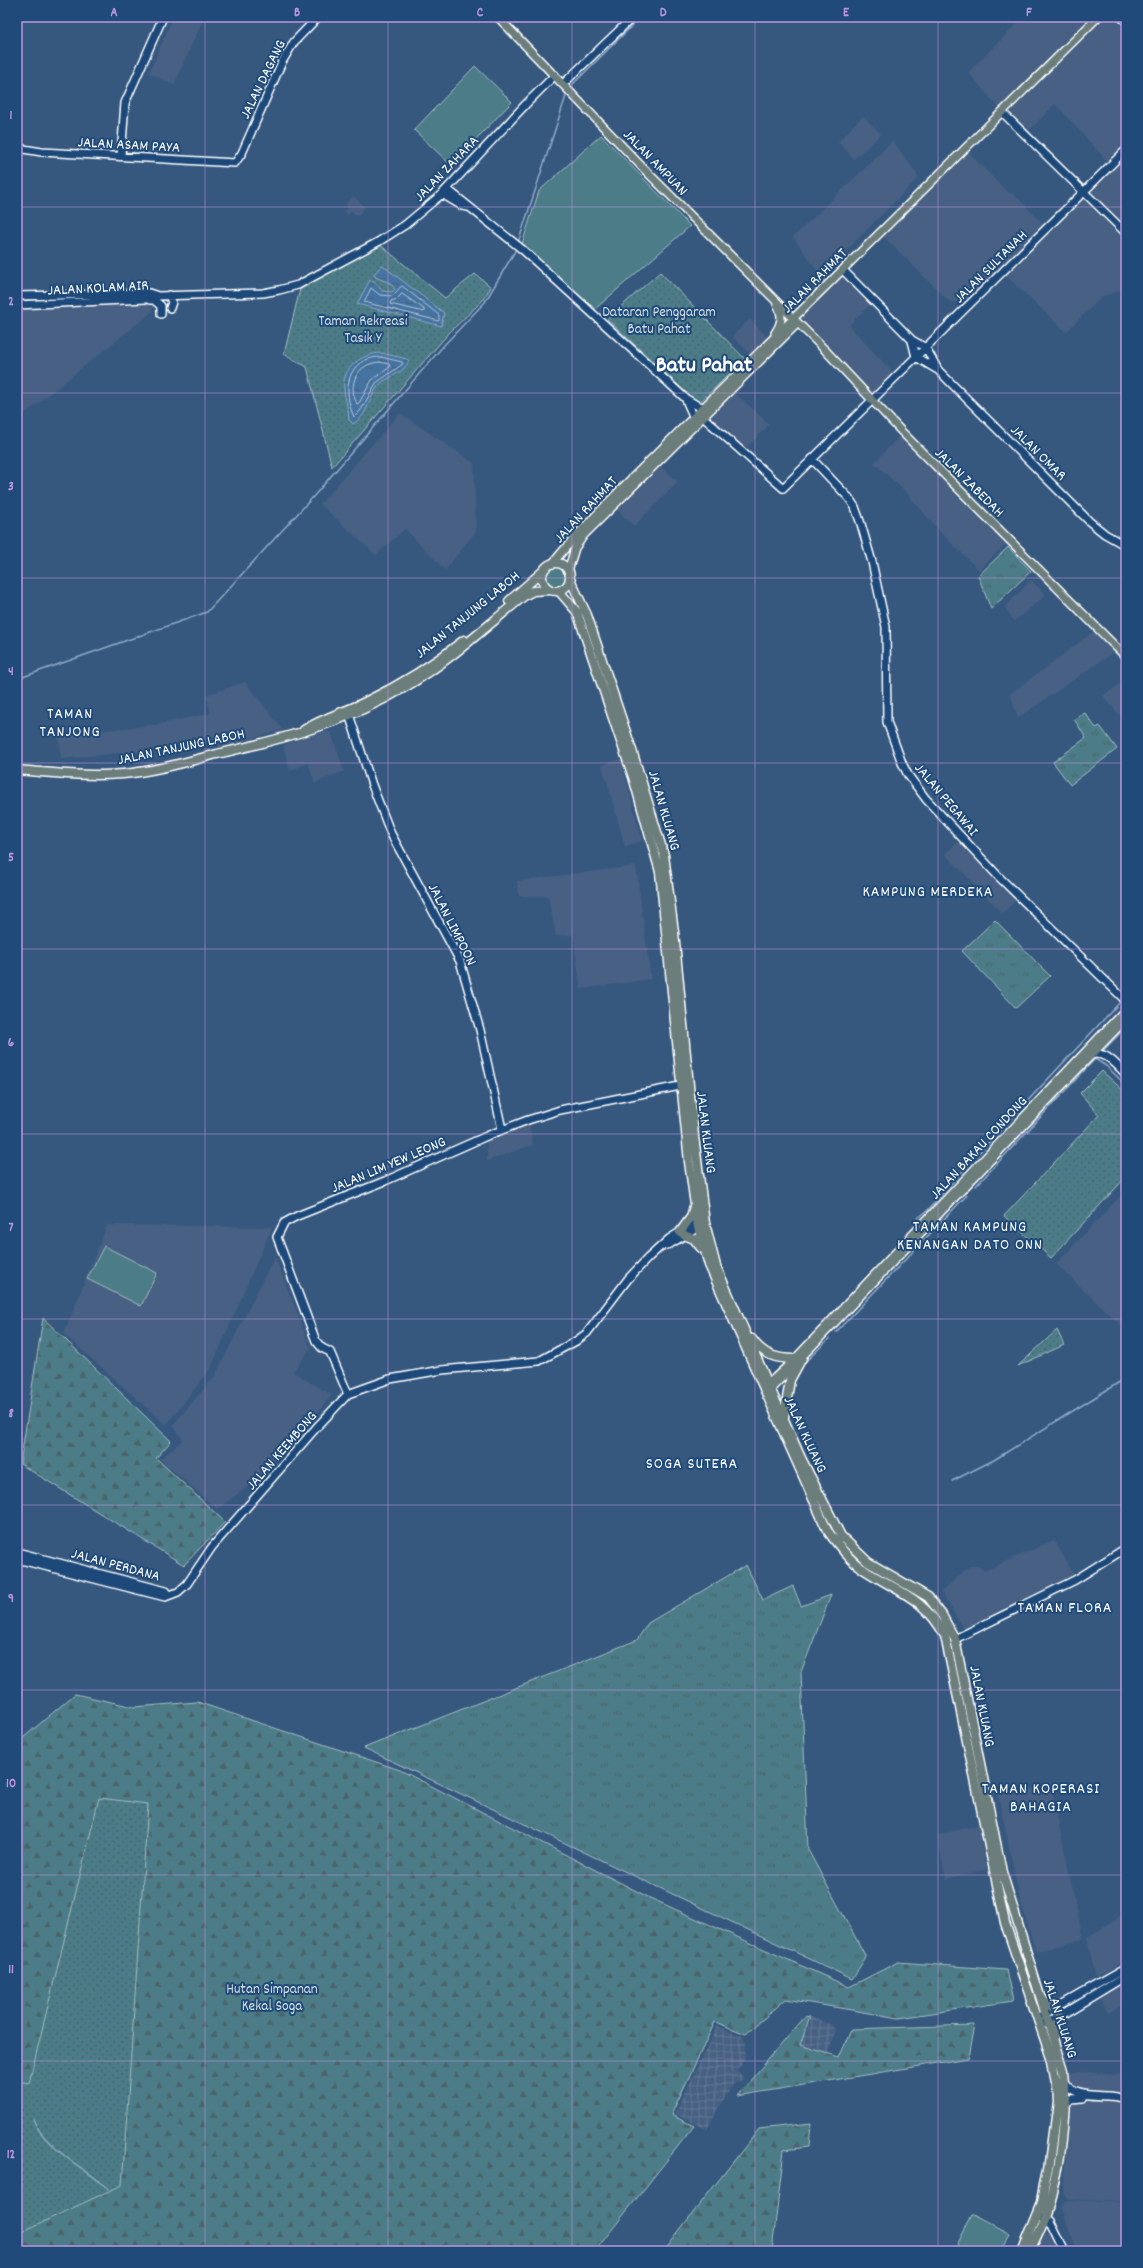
<svg xmlns="http://www.w3.org/2000/svg" width="1143" height="2268" viewBox="0 0 1143 2268" font-family="Dekko,sans-serif">
	<style>
		.built { fill: #466183 }
		.industrial { fill: url(#industrial-grid) }
		.grass { fill: url(#grass-tufts); stroke: #a5bec3 }
		.forest { fill: url(#forest-firs); stroke: #a5bec3 }
		.park { fill: url(#park-dots); stroke: #a5bec3 }
		.pitch { fill: #4b7c87; stroke: #a5bec3 }
		.water { fill: url(#water-ripples); stroke: #8fabc7 }
		.lines { fill: none; stroke-linecap: round; stroke-linejoin: round }
		.shore { stroke: #b5c7d9; stroke-width: 1 }
		.stream { stroke: #8fabc7; stroke-width: 1.5 }
		.secondary-casing { stroke: #fff; stroke-width: 10 }
		.primary-casing { stroke: #fff; stroke-width: 10 }
		.highway-casing { stroke: #fff; stroke-width: 11 }
		.secondary { stroke: #1f4a7a; stroke-width: 7 }
		.primary { stroke: #6c7e7c; stroke-width: 7 }
		.highway { stroke: #6c7e7c; stroke-width: 8 }
		.grid { fill: none; stroke: #bd96df; stroke-width: 1; stroke-opacity: 0.55 }
		.labels { text-anchor: middle; stroke-width: 4; stroke-linejoin: round; paint-order: stroke }
		.street-label { font-size: 15px; fill: #fff; stroke: #1f4a7a }
		.park-label { font-size: 15px; fill: #d2dee1; stroke: #1f4a7a }
		.neighbourhood-label { font-size: 16px; letter-spacing: 1px; fill: #fff; stroke: #1f4a7a }
		.town-label { font-size: 23px; font-weight: bold; fill: #fff; stroke: #1f4a7a }
		.neatline { fill: none; stroke: #bd96df; stroke-width: 1.5 }
		.grid-label { font-size: 13px; text-anchor: middle; font-weight: bold; fill: #bd96df }
	</style>
	<defs>
		<pattern id="industrial-grid" width="8" height="8" patternUnits="userSpaceOnUse"><rect width="8" height="8" fill="#466183"/><path d="M0 4h8M4 0v8" fill="none" stroke="#627996"/></pattern>
		<pattern id="grass-tufts" width="24" height="20" patternUnits="userSpaceOnUse"><rect width="24" height="20" fill="#4b7c87"/><path d="M3 7l-1-3M5 7V3M7 7l1-3M15 17l-1-3M17 17v-4M19 17l1-3" fill="none" stroke="#4c646a"/></pattern>
		<pattern id="forest-firs" width="22" height="20" patternUnits="userSpaceOnUse"><rect width="22" height="20" fill="#4b7c87"/><path d="M5 1l3.5 6h-7zM16 11l3.5 6h-7z" fill="#4c646a"/></pattern>
		<pattern id="park-dots" width="8" height="8" patternUnits="userSpaceOnUse"><rect width="8" height="8" fill="#4b7c87"/><path d="M2 2h.1M6 6h.1" fill="none" stroke="#4c646a" stroke-width="1.8" stroke-linecap="round"/></pattern>
		<pattern id="water-ripples" width="26" height="14" patternUnits="userSpaceOnUse"><rect width="26" height="14" fill="#4573a1"/><path d="M2 4q2-2 4 0t4 0M15 11q2-2 4 0t4 0" fill="none" stroke="#495c6e"/></pattern>
	</defs>
	<rect width="100%" height="100%" fill="#36587f"/>
	<filter id="ink" filterUnits="userSpaceOnUse"><feTurbulence type="fractalNoise" baseFrequency=".025" numOctaves="2"/><feDisplacementMap in="SourceGraphic" scale="8" xChannelSelector="R" yChannelSelector="G"/><feConvolveMatrix kernelMatrix="1 2 1 2 8 2 1 2 1" color-interpolation-filters="sRGB"/></filter>
	<g filter="url(#ink)">
		<!-- built -->
		<path class="built" d="M173 17H204L174 85 149 73Z
			M1024 17H1092L1000 109 968 72Z
			M1102 17H1117L1126 24V144L1108 162 1055 104 1027 133 1006 112Z
			M863 116 881 134 854 159 838 142Z
			M893 141 919 177 821 276 793 237Z
			M967 151 1003 188 1019 199 1045 226 965 305 949 301 882 235Z
			M1126 154V229L1088 191Z
			M1085 195 1126 236V289L1103 296 1066 332 1004 274Z
			M354 196 365 208 357 216 352 211 347 215 344 211 348 208 345 204Z
			M843 273 872 303 850 324 851 328 895 375 873 396 798 318Z
			M149 303 153 308 152 312 17 420V308Z
			M750 319 769 339 752 356 732 336Z
			M733 391 769 424 744 451 706 417Z
			M400 413 474 463 476 531 445 570 405 529 376 555 320 504Z
			M900 435 1006 544 979 570 941 533 906 492 874 463Z
			M659 465 678 482 634 526 615 508Z
			M1031 580 1046 595 1014 621 1005 607Z
			M1093 632 1114 652 1018 718 1010 694Z
			M1126 680V715L1122 718 1103 696Z
			M245 682 283 730 219 747 216 737 154 750 61 759 58 735 154 725 211 713 206 695Z
			M324 731 331 732 344 771 315 783 308 763 290 771 283 745Z
			M621 759 642 841 625 846 602 765Z
			M964 837 1022 895 1002 913 945 854Z
			M636 866 651 979 581 989 573 935 556 936 548 896H519L517 881Z
			M529 1123 533 1145 487 1161V1138Z
			M1126 1190V1330L1056 1264Z
			M107 1225 272 1227 211 1368 166 1425 64 1334Z
			M274 1258 277 1262 311 1348 293 1372 332 1395 261 1477 217 1509 160 1459 183 1440 173 1425 215 1376Z
			M1054 1540 1078 1582 967 1637 953 1611 941 1592 970 1566H979L984 1571Z
			M1051 1786 1083 1939 1036 1952 1020 1900 998 1794Z
			M979 1825 987 1869 946 1879 937 1835Z
			M1126 1912V1960L1096 1978 1087 1938Z
			M1126 1979V2002L1108 2012 1098 1996Z
			M1078 2072 1126 2074V2097L1078 2091 1068 2083 1065 2074Z
			M1074 2100 1126 2102V2202L1069 2199 1063 2193 1068 2115 1070 2105Z
			M1065 2200 1126 2203V2242L1112 2251H1078L1060 2207Z
			M1040 2232 1050 2234 1057 2251H1032Z"/>
		<!-- industrial -->
		<path class="industrial" d="M811 2017 832 2025 835 2030 829 2053 801 2045Z
			M717 2026 742 2036 746 2042 745 2058 738 2071 744 2079 733 2084 707 2129 675 2114Z"/>
		<!-- grass -->
		<path class="grass" d="M1008 547 1031 571 991 609 978 576Z
			M545 577a10 10 0 1 1 20 0a10 10 0 1 1-20 0Z
			M1085 713 1096 728 1100 726 1117 749 1070 785 1053 762 1086 738 1074 719Z
			M995 920 1050 976 1016 1008 962 951Z
			M746 1565 763 1600 793 1586 801 1606 831 1595 801 1672 808 1850 866 1957 852 1979 364 1748 637 1640 648 1623Z"/>
		<!-- forest -->
		<path class="forest" d="M43 1318 171 1441 156 1458 225 1522 184 1565 20 1464Z
			M75 1694 134 1707 197 1702 400 1770 650 1898 849 1987 898 1962 1006 1970 1013 2001 899 2018 786 1999 746 2034 715 2022 671 2115 694 2126 595 2251H17V1743Z
			M810 2017 800 2045 839 2057 851 2029 974 2025 968 2058 737 2096 804 2018Z
			M811 2123 809 2147 784 2150 772 2251H663L759 2129Z"/>
		<!-- park -->
		<path class="park" d="M379 244 445 298 475 274 491 287 482 301 449 333 332 467 307 367 284 354 301 285Z
			M660 272 745 359 700 402 692 398 607 319Z
			M1102 1071 1126 1093V1177L1051 1258 1004 1216 1099 1115 1080 1093Z
			M1057 1330 1064 1345 1018 1366Z
			M99 1798 148 1804 122 2185 17 2234V2081L29 2083Z"/>
		<!-- pitch -->
		<path class="pitch" d="M475 66 512 102 451 165 414 130Z
			M601 135 690 226 595 309 522 244 539 191Z
			M104 1246 157 1273 141 1306 87 1279Z
			M972 2215 1010 2235 1001 2251H954Z"/>
		<!-- water -->
		<path class="water" d="M382 265 444 313 441 326 357 304 370 280 374 281 382 291 392 292 395 289 390 283 375 277 374 274Z
			M381 353 407 359 409 361C403 375 387 376 378 386 368 399 368 416 353 424L349 420C349 410 345 400 344 390 341 367 362 354 381 353Z"/>
		<g class="lines">
			<!-- shore -->
			<path class="shore" d="M402 286 439 315V321L364 302 371 288 380 295 392 296Z
				M402 294 424 309V312L390 304 391 301 397 299Z
				M381 357 402 362 403 364 376 383 361 410 354 417C342 391 346 357 381 357Z
				M380 362 389 364 390 367 372 380 359 403 357 404C347 384 357 363 380 362Z"/>
			<!-- stream -->
			<path class="stream" d="M573 84 641 17
				M518 243 567 93
				M17 679 207 612 313 497 445 344 485 302 515 251
				M1102 1052 1126 1027
				M977 1155 1122 1000
				M976 1186 1095 1059 1106 1066 1126 1085
				M918 1218 928 1210 968 1165
				M836 1332 967 1195
				M803 1364 829 1339
				M793 1384 798 1373
				M790 1408 791 1399
				M952 1481 994 1460 1126 1378
				M33 2119C44 2148 86 2169 109 2189"/>
			<!-- secondary casing -->
			<g class="secondary-casing">
				<path id="secondary" d="M1121 17 1126 21
					M563 84 633 17
					M1002 112 1126 233
					M17 148 42 152 235 163 242 153 282 62 294 42 318 17
					M121 156 125 103 163 17
					M447 189 523 250 685 398 698 406 705 407
					M442 194 462 206 468 207
					M843 270 912 340 926 348 938 370 1090 522 1105 534 1126 546
					M169 295 172 302 170 308
					M17 296 149 293 158 296 263 293 279 290 298 285 378 242 405 225 442 194 526 104 555 75
					M150 300H154L161 306V314
					M17 305 146 299 158 296
					M912 341 916 357 936 369
					M686 400 694 418
					M703 417 783 488 1126 150
					M812 459 849 498 855 507 861 524 872 562 886 627 887 722 902 763 908 775 926 799 999 877 1125 1000
					M348 711 372 785 391 834 460 961 480 1030 502 1129
					M1092 1055C1106 1050 1117 1066 1126 1074
					M662 1246 670 1244 702 1225
					M348 1394 330 1352 322 1348 316 1341 277 1237 284 1223 297 1216 385 1181 489 1135 528 1120 560 1110 685 1085
					M17 1552 166 1591 170 1595
					M17 1559 165 1597 178 1592 187 1584 212 1547 316 1428 348 1394 390 1379 442 1370 539 1361 576 1341 587 1333 628 1279 648 1258 669 1239 701 1219
					M955 1639 1075 1580 1126 1548
					M1038 2018 1126 1968
					M1040 2025 1060 2016 1126 1976
					M1064 2081C1072 2099 1100 2094 1117 2097L1123 2099
					M1063 2105 1069 2099 1083 2098
					M1042 2215 1049 2220 1064 2251"/>
			</g>
			<!-- primary casing -->
			<g class="primary-casing">
				<path id="primary" d="M498 17 645 170 826 351 902 432 1126 657
					M775 333C782 323 783 315 777 304
					M552 564 574 538 624 486 1098 17
					M568 571 575 548 584 535 798 323
					M765 1387 795 1359 1126 1009
					M767 1393 1126 1019"/>
			</g>
			<!-- highway casing -->
			<g class="highway-casing">
				<path id="highway" d="M542 577a14 14 0 1 1 28 0a14 14 0 1 1-28 0Z
					M570 579 587 615 631 747 664 855 674 932 694 1136 705 1223 716 1266 801 1458 841 1536 868 1562 928 1597 942 1615 955 1639 1002 1872 1063 2071C1067 2108 1058 2180 1046 2214 1042 2227 1035 2239 1030 2251
					M559 591 577 612 633 777 660 872 689 1162 698 1227 709 1265 827 1530C837 1544 847 1557 860 1567 895 1591 924 1596 945 1636L1005 1923 1052 2061 1056 2081 1057 2101 1048 2170 1042 2202 1022 2251
					M509 601 543 571
					M304 730C323 718 345 712 365 702 400 685 434 664 464 640
					M17 770C52 773 88 777 123 774 155 771 186 762 217 754 286 738 346 723 407 686 450 661 485 627 524 596L533 591 550 590
					M680 1232 691 1217 694 1206
					M684 1235 694 1239 701 1248
					M752 1339C763 1355 776 1359 795 1359
					M784 1417 790 1380 802 1358
					M1041 1998 1045 2003 1057 2009
					M1055 2036 1054 2028 1060 2016"/>
			</g>
			<!-- secondary -->
			<use href="#secondary" class="secondary"/>
			<!-- primary -->
			<use href="#primary" class="primary"/>
			<!-- highway -->
			<use href="#highway" class="highway"/>
		</g>
	</g>
	<!-- grid -->
	<path class="grid" d="M205 17V2251M388 17V2251M572 17V2251M755 17V2251M938 17V2251M17 207H1126M17 393H1126M17 578H1126M17 763H1126M17 949H1126M17 1134H1126M17 1319H1126M17 1505H1126M17 1690H1126M17 1875H1126M17 2061H1126"/>
	<g class="labels">
		<!-- street labels -->
		<g class="street-label">
			<text transform="translate(262 79) rotate(-64)" y="5">JALAN DAGANG</text>
			<text transform="translate(129 144) rotate(3)" y="5">JALAN ASAM PAYA</text>
			<text transform="translate(656 162) rotate(46)" y="5">JALAN AMPUAN</text>
			<text transform="translate(446 168) rotate(-46)" y="5">JALAN ZAHARA</text>
			<text transform="translate(990 266) rotate(-45)" y="5">JALAN SULTANAH</text>
			<text transform="translate(814 280) rotate(-45)" y="5">JALAN RAHMAT</text>
			<text transform="translate(98 287) rotate(-3)" y="5">JALAN KOLAM AIR</text>
			<text transform="translate(1039 452) rotate(45)" y="5">JALAN OMAR</text>
			<text transform="translate(970 482) rotate(45)" y="5">JALAN ZABEDAH</text>
			<text transform="translate(585 509) rotate(-47)" y="5">JALAN RAHMAT</text>
			<text transform="translate(467 614) rotate(-39)" y="5">JALAN TANJUNG LABOH</text>
			<text transform="translate(181 746) rotate(-12)" y="5">JALAN TANJUNG LABOH</text>
			<text transform="translate(947 799) rotate(50)" y="5">JALAN PEGAWAI</text>
			<text transform="translate(665 810) rotate(74)" y="5">JALAN KLUANG</text>
			<text transform="translate(453 924) rotate(63)" y="5">JALAN LIMPOON</text>
			<text transform="translate(707 1132) rotate(83)" y="5">JALAN KLUANG</text>
			<text transform="translate(978 1147) rotate(-47)" y="5">JALAN BAKAU CONDONG</text>
			<text transform="translate(388 1164) rotate(-23)" y="5">JALAN LIM YEW LEONG</text>
			<text transform="translate(806 1434) rotate(65)" y="5">JALAN KLUANG</text>
			<text transform="translate(281 1450) rotate(-49)" y="5">JALAN KEEMBONG</text>
			<text transform="translate(116 1564) rotate(15)" y="5">JALAN PERDANA</text>
			<text transform="translate(983 1706) rotate(79)" y="5">JALAN KLUANG</text>
			<text transform="translate(1061 2018) rotate(72)" y="5">JALAN KLUANG</text>
		</g>
		<!-- park labels -->
		<g class="park-label">
			<text x="659" y="316">Dataran Penggaram<tspan x="659" dy="17">Batu Pahat</tspan></text>
			<text x="363" y="325">Taman Rekreasi<tspan x="363" dy="17">Tasik Y</tspan></text>
			<text x="272" y="1993">Hutan Simpanan<tspan x="272" dy="17">Kekal Soga</tspan></text>
		</g>
		<!-- neighbourhood labels -->
		<g class="neighbourhood-label">
			<text x="70" y="718">TAMAN<tspan x="70" dy="18">TANJONG</tspan></text>
			<text x="928" y="896">KAMPUNG MERDEKA</text>
			<text x="970" y="1231">TAMAN KAMPUNG<tspan x="970" dy="18">KENANGAN DATO ONN</tspan></text>
			<text x="692" y="1468">SOGA SUTERA</text>
			<text x="1065" y="1612">TAMAN FLORA</text>
			<text x="1041" y="1793">TAMAN KOPERASI<tspan x="1041" dy="18">BAHAGIA</tspan></text>
		</g>
		<!-- town labels -->
		<g class="town-label">
			<text x="704" y="371">Batu Pahat</text>
		</g>
	</g>
	<!-- margin -->
	<rect width="1143" height="2268" fill="none" stroke="#1f4a7a" stroke-width="44"/>
	<rect x="22" y="22" width="1099" height="2224" class="neatline"/>
	<g class="grid-label">
		<text x="114" y="16">A</text>
		<text x="297" y="16">B</text>
		<text x="480" y="16">C</text>
		<text x="663" y="16">D</text>
		<text x="846" y="16">E</text>
		<text x="1029" y="16">F</text>
		<text x="11" y="119">1</text>
		<text x="11" y="305">2</text>
		<text x="11" y="490">3</text>
		<text x="11" y="675">4</text>
		<text x="11" y="861">5</text>
		<text x="11" y="1046">6</text>
		<text x="11" y="1231">7</text>
		<text x="11" y="1417">8</text>
		<text x="11" y="1602">9</text>
		<text x="11" y="1787">10</text>
		<text x="11" y="1973">11</text>
		<text x="11" y="2158">12</text>
	</g>
</svg>
